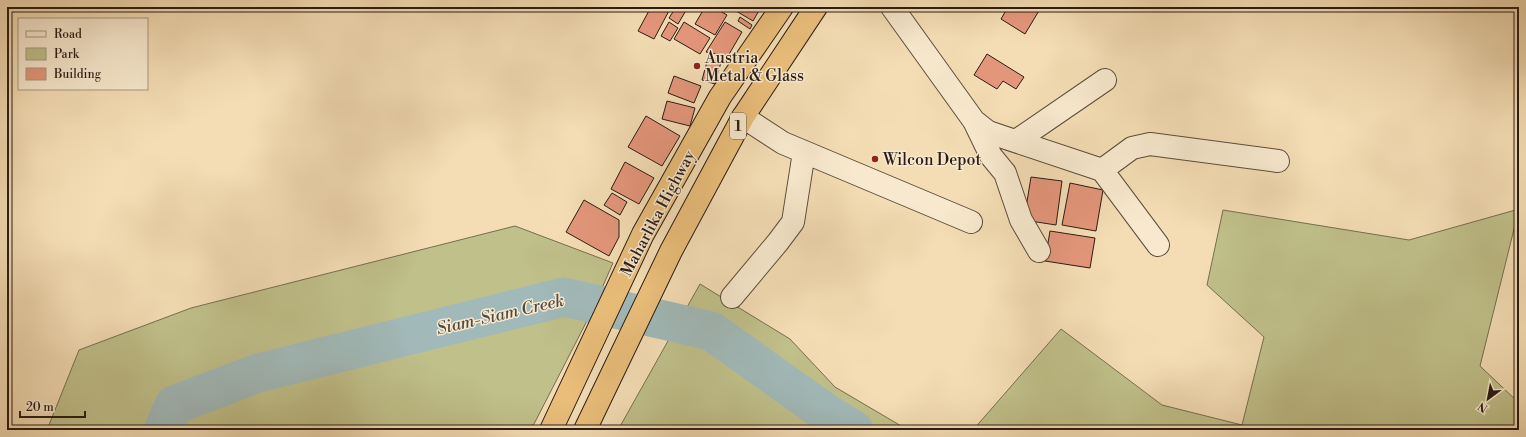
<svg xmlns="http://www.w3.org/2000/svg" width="1526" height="437" viewBox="0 0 1526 437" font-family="'Libre Bodoni',serif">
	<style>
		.green { fill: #c0c08a; stroke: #756e50 }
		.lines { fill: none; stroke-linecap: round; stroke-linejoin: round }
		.river { stroke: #a1b9b8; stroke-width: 39 }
		.building { fill: #e4967b; stroke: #2a1c15 }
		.minor-casing { stroke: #5c4c3d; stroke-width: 24 }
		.highway-casing { stroke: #2a1c15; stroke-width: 24 }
		.minor { stroke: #f8e9ce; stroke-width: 22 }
		.highway { stroke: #eabe7a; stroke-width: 22 }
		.poi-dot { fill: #8f2418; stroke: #f8e9ce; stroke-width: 1.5 }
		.labels { text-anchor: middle; stroke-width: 3; stroke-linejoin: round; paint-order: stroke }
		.shield { fill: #f8e9ce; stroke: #685a4c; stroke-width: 1 }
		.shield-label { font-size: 15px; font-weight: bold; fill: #2a1c15 }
		.poi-label { font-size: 16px; fill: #2a1c15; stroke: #f8e9ce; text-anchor: start }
		.street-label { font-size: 16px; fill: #2a1c15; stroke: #f8e9ce }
		.water-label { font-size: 17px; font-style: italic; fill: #4e4b46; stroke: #f8e9ce }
	</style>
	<rect width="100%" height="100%" fill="#f4ddb4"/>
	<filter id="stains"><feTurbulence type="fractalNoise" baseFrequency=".005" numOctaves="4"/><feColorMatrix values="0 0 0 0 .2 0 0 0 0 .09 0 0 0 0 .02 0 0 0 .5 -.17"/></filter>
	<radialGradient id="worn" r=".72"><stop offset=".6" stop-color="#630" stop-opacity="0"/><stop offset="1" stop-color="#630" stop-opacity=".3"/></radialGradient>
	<!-- green -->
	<path class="green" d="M1519 209 1480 366 1519 403V430H973L1061 329 1162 405 1242 425 1264 337 1207 285 1223 210 1409 240Z
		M515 226 613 263 591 313 534 424 526 430H47L79 350 191 308Z
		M700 284 790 339 835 387 908 430H618Z"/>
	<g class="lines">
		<!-- river -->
		<path class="river" d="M163 430 174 405 258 373 564 297 711 331 826 413 854 430"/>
	</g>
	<!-- building -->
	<path class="building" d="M651 7H671L654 39 638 31Z
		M676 7H688L678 24 669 18Z
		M705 7H713L727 15 715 35 695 24Z
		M717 7H728L725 12Z
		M732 7H761L753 21 731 8Z
		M1008 7H1036L1040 9 1025 34 1001 19Z
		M740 17 752 25 750 29 738 21Z
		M669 22 678 28 670 41 661 36Z
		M684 22 710 38 700 54 674 39Z
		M725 22 742 32 728 56 706 52Z
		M987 54 1024 77 1016 89 1003 81 997 89 974 75Z
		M708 58 721 62 715 84 702 80Z
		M674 76 701 86 694 103 668 93Z
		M667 101 695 108 690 126 662 119Z
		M646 116 680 136 662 166 628 147Z
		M625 162 654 178 639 204 611 189Z
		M1031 177 1062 181 1056 225 1024 220Z
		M1070 183 1103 190 1096 231 1062 225Z
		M612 193 627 202 620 215 604 205Z
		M584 200 619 220V237L609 256 566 232Z
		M1050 231 1095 238 1090 268 1045 261Z"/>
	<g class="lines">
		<!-- minor casing -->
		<g class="minor-casing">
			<path id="minor" d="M892 7 974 121 988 132 1102 170 1158 245
				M743 117 783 143 971 222
				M974 121 991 156 1005 173 1021 220 1039 251
				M1016 141 1105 80
				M1102 170 1132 148 1150 144 1278 161
				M732 297 778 242 793 222 804 152"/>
		</g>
		<!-- highway casing -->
		<g class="highway-casing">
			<path id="highway" d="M551 430 643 234 720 97 782 7
				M585 430 671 251 743 117 816 7"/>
		</g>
		<!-- minor -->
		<use href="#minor" class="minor"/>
		<!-- highway -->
		<use href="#highway" class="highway"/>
	</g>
	<!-- markers -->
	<g class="poi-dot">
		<circle cx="697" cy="66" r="4"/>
		<circle cx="875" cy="159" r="4"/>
	</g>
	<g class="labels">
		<!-- shield labels -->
		<rect class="shield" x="730" y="113" width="16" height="26" rx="3"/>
		<g class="shield-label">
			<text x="738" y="131">1</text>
		</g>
		<!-- poi labels -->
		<g class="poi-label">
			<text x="705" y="63">Austria<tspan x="705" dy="18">Metal &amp; Glass</tspan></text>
			<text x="883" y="165">Wilcon Depot</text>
		</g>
		<!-- street labels -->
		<g class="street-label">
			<text transform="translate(657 213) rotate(-62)" y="6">Maharlika Highway</text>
		</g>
		<!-- water labels -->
		<g class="water-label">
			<text transform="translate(500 314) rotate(-13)" y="6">Siam-Siam Creek</text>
		</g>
	</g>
	<!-- margin -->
	<rect width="1526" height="437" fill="none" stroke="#f4ddb4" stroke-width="24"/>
	<rect x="8" y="8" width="1510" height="421" fill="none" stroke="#2a1c15" stroke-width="2"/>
	<rect x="12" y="12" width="1502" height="413" fill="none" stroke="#2a1c15"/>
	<!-- legend -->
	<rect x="18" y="18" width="130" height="72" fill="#f8e9ce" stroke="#a69784"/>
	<rect x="26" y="31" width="20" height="6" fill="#f8e9ce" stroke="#a69784"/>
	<text x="54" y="38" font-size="12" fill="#2a1c15">Road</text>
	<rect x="26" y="48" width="20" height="12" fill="#c0c08a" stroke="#a69784"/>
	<text x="54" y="58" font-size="12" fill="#2a1c15">Park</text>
	<rect x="26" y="68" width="20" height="12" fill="#e4967b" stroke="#a69784"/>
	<text x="54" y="78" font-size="12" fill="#2a1c15">Building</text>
	<!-- north arrow -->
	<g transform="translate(1488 399) rotate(212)" stroke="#f8e9ce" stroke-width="3" paint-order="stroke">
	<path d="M0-3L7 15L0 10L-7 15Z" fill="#2a1c15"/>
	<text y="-6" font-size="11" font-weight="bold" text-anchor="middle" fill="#2a1c15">N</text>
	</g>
	<!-- scale -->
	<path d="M20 411v6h65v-6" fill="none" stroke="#2a1c15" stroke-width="2"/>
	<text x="26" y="411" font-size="12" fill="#2a1c15" stroke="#f8e9ce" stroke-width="3" paint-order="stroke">20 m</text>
	<rect width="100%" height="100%" filter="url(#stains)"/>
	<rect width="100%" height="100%" fill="url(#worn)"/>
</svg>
